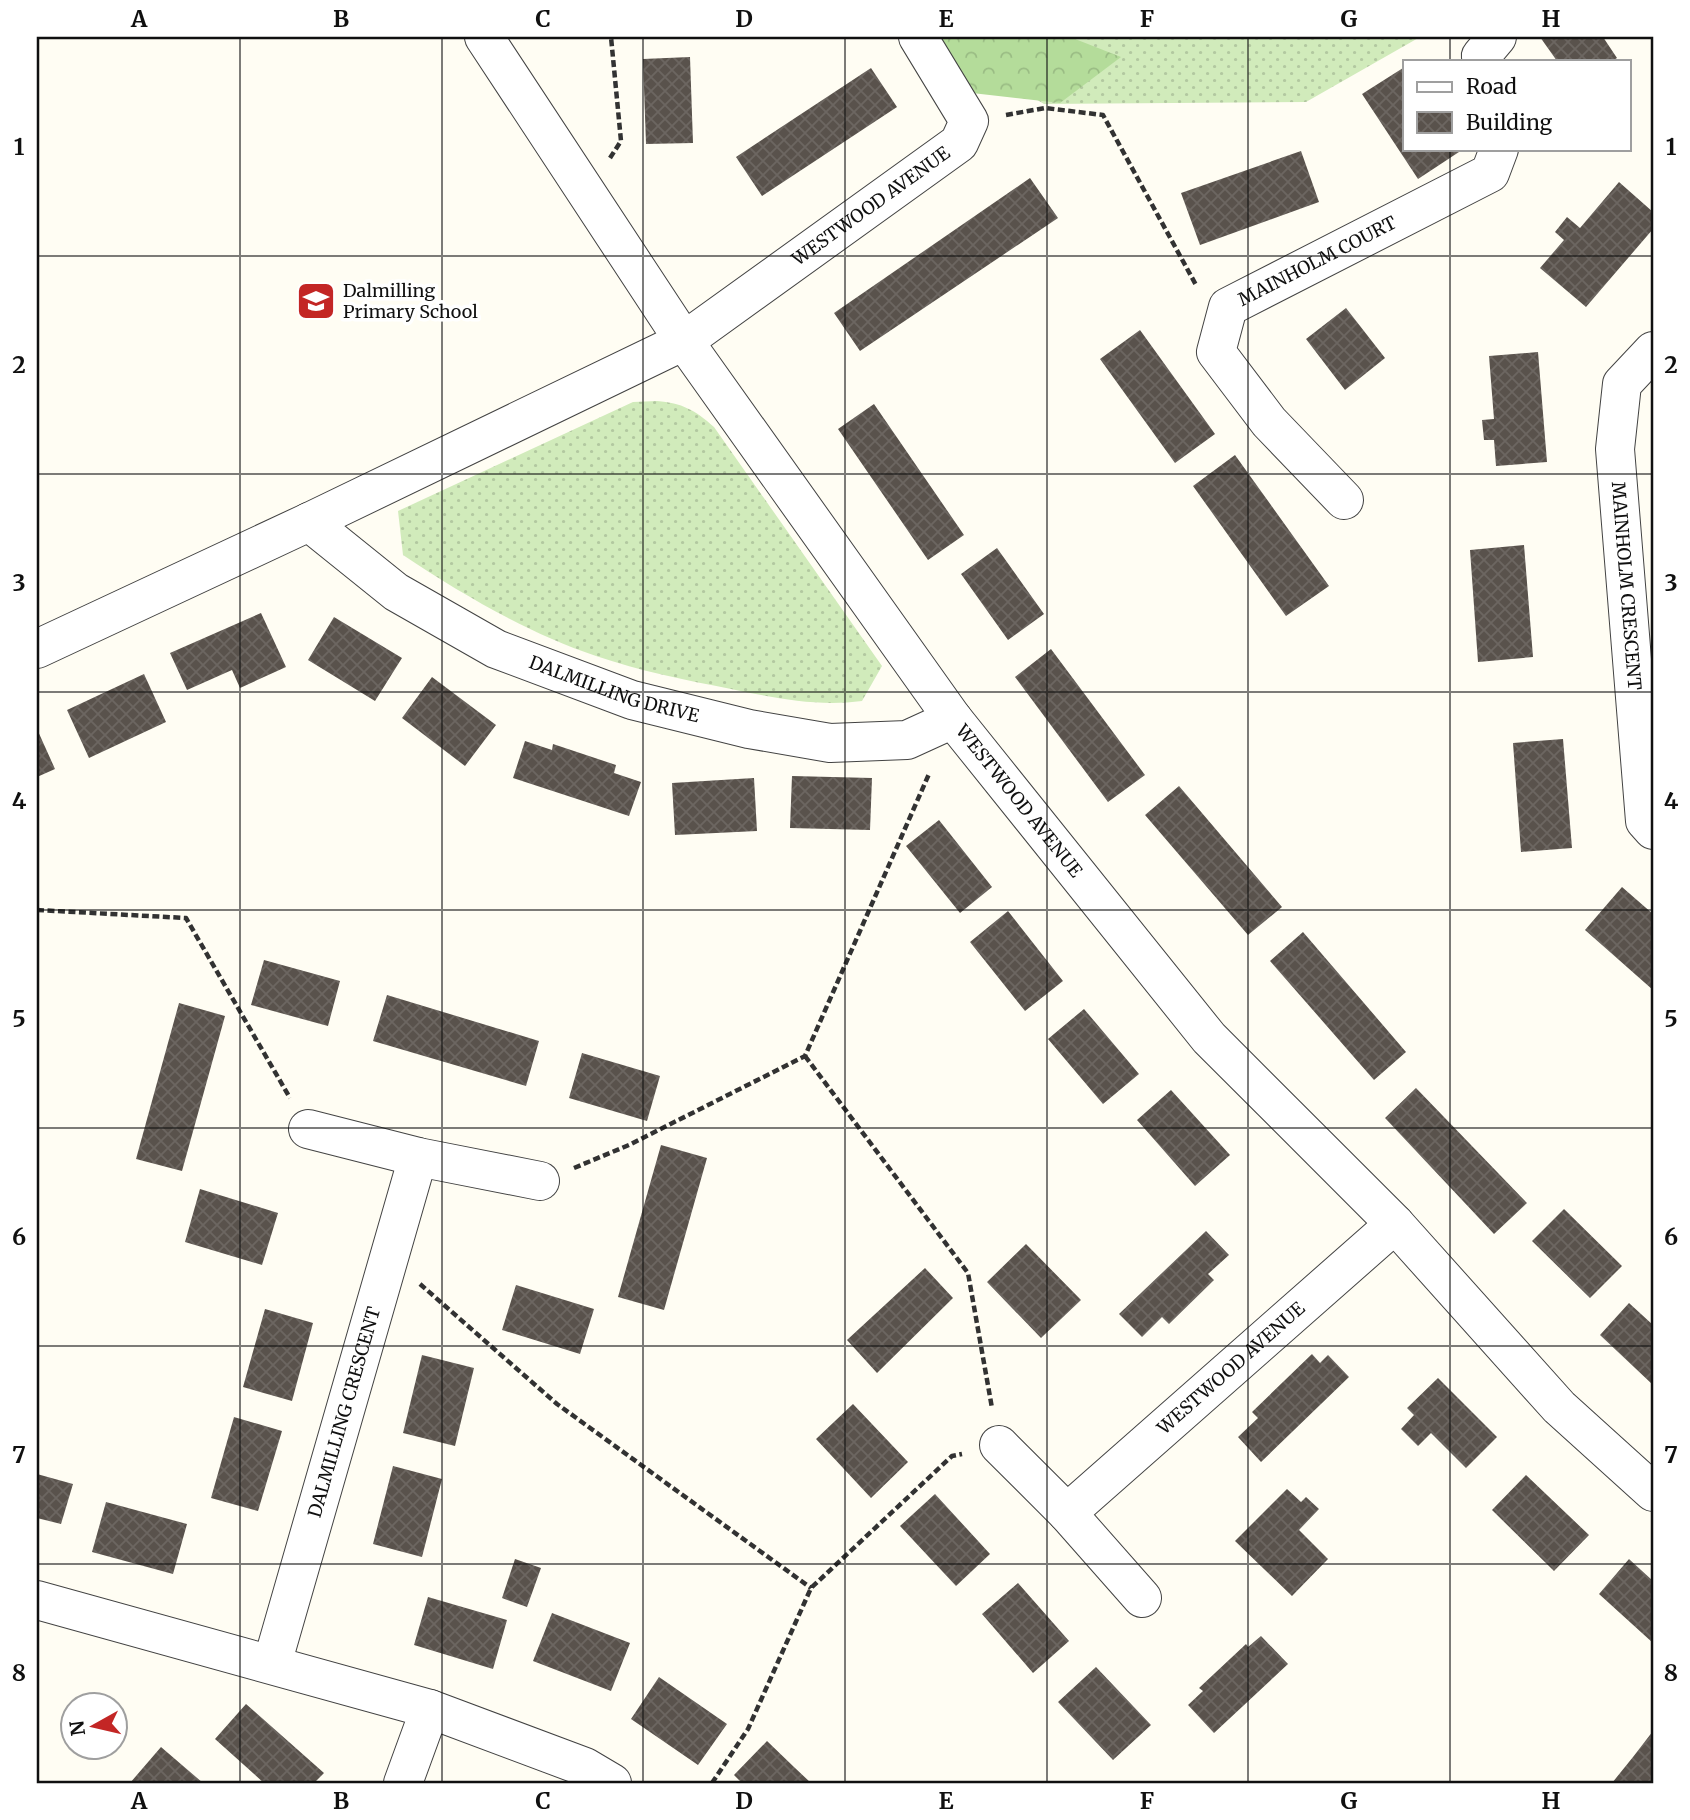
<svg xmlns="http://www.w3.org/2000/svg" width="1690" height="1820" viewBox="0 0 1690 1820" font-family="Merriweather,serif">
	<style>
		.grass { fill: url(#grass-dots) }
		.forest { fill: url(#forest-crowns) }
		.building { fill: url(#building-cross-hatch) }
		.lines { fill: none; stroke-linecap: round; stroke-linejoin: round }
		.minor-casing { stroke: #434343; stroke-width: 40 }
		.path { stroke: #323232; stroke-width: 4.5; stroke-dasharray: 7 3.5; stroke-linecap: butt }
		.minor { stroke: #fff; stroke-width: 38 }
		.grid { fill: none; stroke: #101010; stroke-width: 2; stroke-opacity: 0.55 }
		.labels { text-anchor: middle; stroke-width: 7; stroke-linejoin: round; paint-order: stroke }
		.street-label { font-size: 18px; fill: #101010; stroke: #fff }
		.poi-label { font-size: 18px; fill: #101010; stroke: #fff; text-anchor: start }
		.neatline { fill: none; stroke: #101010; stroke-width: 2.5 }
		.grid-label { font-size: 23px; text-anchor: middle; font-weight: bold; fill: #101010 }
	</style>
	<defs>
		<pattern id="grass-dots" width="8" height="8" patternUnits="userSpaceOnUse" patternTransform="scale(1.75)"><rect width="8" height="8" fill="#d1ebbb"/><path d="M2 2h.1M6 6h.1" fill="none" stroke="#b2c8a0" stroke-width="1.8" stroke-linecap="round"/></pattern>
		<pattern id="forest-crowns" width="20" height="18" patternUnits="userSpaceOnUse" patternTransform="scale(1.75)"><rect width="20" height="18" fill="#b4dc9a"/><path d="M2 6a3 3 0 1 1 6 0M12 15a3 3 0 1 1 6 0" fill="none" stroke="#9abc84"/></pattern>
		<pattern id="building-cross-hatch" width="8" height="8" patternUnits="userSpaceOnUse" patternTransform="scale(1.75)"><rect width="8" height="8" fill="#59524c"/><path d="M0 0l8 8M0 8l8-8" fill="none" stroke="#6c6661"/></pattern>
	</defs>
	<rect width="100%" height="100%" fill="#fffdf3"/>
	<!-- grass -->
	<path class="grass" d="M933 37H1420L1306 102 1044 104Z
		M657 401C682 403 695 410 714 427L882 666 862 701C818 707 774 698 731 689 685 680 640 671 596 656 528 633 463 595 403 555L398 511 633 402Z"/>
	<!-- forest -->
	<path class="forest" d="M933 37H1070L1121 57 1060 103 972 93Z"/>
	<!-- building -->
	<path class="building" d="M1540 37H1603L1617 58 1612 61H1557Z
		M690 57 693 143 646 144 643 59Z
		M871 68 897 107 762 196 736 157Z
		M1403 68 1405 149H1457L1459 152 1418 179 1362 94Z
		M1301 151 1319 202 1200 245 1181 193Z
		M1030 178 1058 218 860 351 834 313Z
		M1619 182 1653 212V229L1586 307 1540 268 1564 240 1555 232 1567 217 1580 228Z
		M1346 308 1385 358 1345 390 1306 339Z
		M1140 330 1215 434 1175 463 1100 359Z
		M1538 352 1547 462 1496 466 1494 440H1484L1482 420 1494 419 1489 356Z
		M874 404 964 535 928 560 838 429Z
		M1235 455 1329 586 1286 616 1193 486Z
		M1524 545 1533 657 1478 662 1470 550Z
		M997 548 1044 614 1008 640 961 574Z
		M261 613 286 667 240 688 232 670 187 690 170 653Z
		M334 617 402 658 375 701 308 660Z
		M1051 649 1145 775 1108 802 1015 677Z
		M144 674 166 722 89 758 67 710Z
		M432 677 496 725 465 766 402 718Z
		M37 729 55 769 37 777Z
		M1563 739 1572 848 1521 852 1513 743Z
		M525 741 552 750 553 744 616 765 614 773 641 782 629 816 513 778Z
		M792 776 872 778 870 830 790 828Z
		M754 778 757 831 675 835 672 783Z
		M1179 786 1282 907 1248 935 1145 815Z
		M939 820 992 887 960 913 906 846Z
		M1622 887 1653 914V990L1585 930Z
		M1008 911 1063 981 1025 1011 970 942Z
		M1303 932 1406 1052 1374 1080 1270 961Z
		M264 960 340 981 328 1026 251 1005Z
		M387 995 539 1041 526 1086 373 1041Z
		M179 1003 225 1016 182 1171 136 1159Z
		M1084 1009 1139 1074 1103 1104 1048 1039Z
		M582 1053 660 1076 647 1121 569 1098Z
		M1416 1088 1527 1203 1494 1234 1385 1118Z
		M1171 1090 1230 1155 1195 1186 1137 1120Z
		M661 1145 707 1158 664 1310 618 1297Z
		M200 1189 278 1213 262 1265 185 1242Z
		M1564 1209 1622 1266 1590 1298 1532 1241Z
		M1206 1231 1229 1255 1208 1274 1214 1280 1169 1324 1162 1317 1142 1337 1119 1314Z
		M1026 1244 1081 1300 1041 1338 987 1282Z
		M925 1268 953 1298 877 1373 847 1340Z
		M516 1285 594 1309 580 1354 502 1330Z
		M1629 1303 1653 1325V1385L1600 1335Z
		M265 1309 313 1323 292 1401 243 1387Z
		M1312 1354 1320 1363 1328 1355 1349 1377 1261 1462 1238 1437 1258 1418 1252 1412Z
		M422 1355 474 1368 455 1446 403 1433Z
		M1438 1378 1497 1437 1466 1468 1431 1433 1418 1446 1401 1429 1414 1415 1407 1408Z
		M853 1404 908 1462 871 1498 816 1439Z
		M234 1417 282 1431 258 1511 211 1498Z
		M393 1466 442 1479 422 1557 373 1544Z
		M37 1474 73 1484 61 1524 37 1518Z
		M1526 1475 1589 1535 1554 1571 1492 1510Z
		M1287 1489 1301 1502 1306 1497 1319 1509 1299 1530 1328 1559 1292 1596 1235 1541Z
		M935 1494 990 1554 956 1586 900 1526Z
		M106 1502 187 1524 173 1574 92 1552Z
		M515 1559 541 1568 527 1607 502 1598Z
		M1629 1559 1653 1581V1643L1599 1594Z
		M1018 1583 1069 1641 1033 1673 982 1614Z
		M428 1597 507 1620 493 1669 414 1645Z
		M552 1613 630 1643 611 1691 533 1661Z
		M1261 1636 1288 1664 1214 1733 1188 1705 1203 1691 1199 1688 1246 1644 1248 1647Z
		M1096 1667 1151 1725 1113 1760 1058 1702Z
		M659 1677 727 1724 698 1765 631 1719Z
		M246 1704 324 1773 314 1783H264L215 1739Z
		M1653 1731V1783H1612L1633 1757Z
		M767 1741 794 1767 811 1783H742L734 1775Z
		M161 1747 203 1783H130Z"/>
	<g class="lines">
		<!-- minor casing -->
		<g class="minor-casing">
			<g id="minor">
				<path id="s1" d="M484 37 684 341 953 719 1209 1038 1395 1224 1559 1407 1653 1492"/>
				<path d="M1483 61 1481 56 1497 37"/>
				<path id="s2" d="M1653 351 1622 384 1615 449 1645 821 1653 830"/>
				<path id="s3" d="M1344 500 1269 422 1216 352 1228 307 1490 173 1499 149"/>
				<path id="s4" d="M309 522 396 592 496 649 632 700 749 729 830 743 907 740 953 719"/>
				<path id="s5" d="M37 649 309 522 684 341 959 143 969 121 918 37"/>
				<path d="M308 1129 418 1157 540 1181"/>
				<path id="s6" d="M999 1445 1067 1513 1395 1224"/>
				<path d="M1067 1513 1142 1598"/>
				<path d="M37 1600 430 1709 585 1767 612 1783"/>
				<path id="s7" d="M272 1664 418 1157"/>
				<path d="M403 1783 430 1709"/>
			</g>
		</g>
		<!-- path -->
		<path class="path" d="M1006 115 1045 108 1103 115 1196 285
			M610 158 621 141 611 37
			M37 910 186 918 290 1098
			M805 1056 968 1273 992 1408
			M574 1168 629 1145 805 1056 929 774
			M420 1284 557 1404 811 1588
			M712 1783 748 1729 811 1588 952 1456 962 1454"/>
		<!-- minor -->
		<use href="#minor" class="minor"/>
	</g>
	<!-- grid -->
	<path class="grid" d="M240 37V1783M442 37V1783M643 37V1783M845 37V1783M1047 37V1783M1248 37V1783M1450 37V61M1450 149V1783M37 256H1653M37 474H1653M37 692H1653M37 910H1653M37 1128H1653M37 1346H1653M37 1564H1653"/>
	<!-- icons -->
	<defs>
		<g id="school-square" transform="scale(2.0125)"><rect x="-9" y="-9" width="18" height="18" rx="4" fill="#c32625" stroke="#fff"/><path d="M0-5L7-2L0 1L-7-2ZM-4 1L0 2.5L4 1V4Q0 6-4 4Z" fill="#fff"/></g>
	</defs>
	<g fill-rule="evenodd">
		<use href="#school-square" x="316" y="301"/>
	</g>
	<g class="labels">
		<!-- street labels -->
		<g class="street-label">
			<text dy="6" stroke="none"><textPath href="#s5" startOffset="947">WESTWOOD AVENUE</textPath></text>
			<text dy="6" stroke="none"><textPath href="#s3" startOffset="343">MAINHOLM COURT</textPath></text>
			<text dy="6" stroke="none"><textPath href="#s2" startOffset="248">MAINHOLM CRESCENT</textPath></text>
			<text dy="6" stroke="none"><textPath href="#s4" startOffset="352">DALMILLING DRIVE</textPath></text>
			<text dy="6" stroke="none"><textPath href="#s1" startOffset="933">WESTWOOD AVENUE</textPath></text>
			<text dy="6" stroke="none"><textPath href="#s6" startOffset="315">WESTWOOD AVENUE</textPath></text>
			<text dy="6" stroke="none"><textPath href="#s7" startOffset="262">DALMILLING CRESCENT</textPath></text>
		</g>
		<!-- poi labels -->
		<g class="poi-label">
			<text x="343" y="297">Dalmilling<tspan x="343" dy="21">Primary School</tspan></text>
		</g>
	</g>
	<!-- border -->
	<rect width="1690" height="1820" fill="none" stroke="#ffffff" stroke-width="77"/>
	<!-- legend -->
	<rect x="1403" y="60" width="228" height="91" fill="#ffffff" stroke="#9f9f9f" stroke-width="2"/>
	<rect x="1417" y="82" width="35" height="10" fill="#ffffff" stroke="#9f9f9f" stroke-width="2"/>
	<text x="1466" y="94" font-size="21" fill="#101010">Road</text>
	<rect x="1417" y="112" width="35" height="21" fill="url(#building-cross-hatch)" stroke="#9f9f9f" stroke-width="2"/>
	<text x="1466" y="130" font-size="21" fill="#101010">Building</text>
	<!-- north arrow -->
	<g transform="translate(94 1726) rotate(262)"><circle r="33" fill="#ffffff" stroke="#9f9f9f" stroke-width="2"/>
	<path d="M0-5L12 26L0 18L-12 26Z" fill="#c32625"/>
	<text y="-10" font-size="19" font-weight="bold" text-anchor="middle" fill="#101010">N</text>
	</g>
	<rect x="38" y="38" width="1614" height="1744" class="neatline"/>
	<g class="grid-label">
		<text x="139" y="27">A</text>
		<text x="341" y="27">B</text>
		<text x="543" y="27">C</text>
		<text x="744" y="27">D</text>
		<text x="946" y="27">E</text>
		<text x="1147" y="27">F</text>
		<text x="1349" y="27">G</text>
		<text x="1551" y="27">H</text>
		<text x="19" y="155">1</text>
		<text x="1671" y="155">1</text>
		<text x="19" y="373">2</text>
		<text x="1671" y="373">2</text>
		<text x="19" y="591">3</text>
		<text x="1671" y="591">3</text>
		<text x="19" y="809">4</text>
		<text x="1671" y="809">4</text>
		<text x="19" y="1027">5</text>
		<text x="1671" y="1027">5</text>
		<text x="19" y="1245">6</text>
		<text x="1671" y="1245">6</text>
		<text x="19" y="1463">7</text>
		<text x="1671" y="1463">7</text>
		<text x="19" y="1681">8</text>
		<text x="1671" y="1681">8</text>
		<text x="139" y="1809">A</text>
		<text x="341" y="1809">B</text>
		<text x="543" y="1809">C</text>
		<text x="744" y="1809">D</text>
		<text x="946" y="1809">E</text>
		<text x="1147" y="1809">F</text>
		<text x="1349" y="1809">G</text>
		<text x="1551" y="1809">H</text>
	</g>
</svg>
